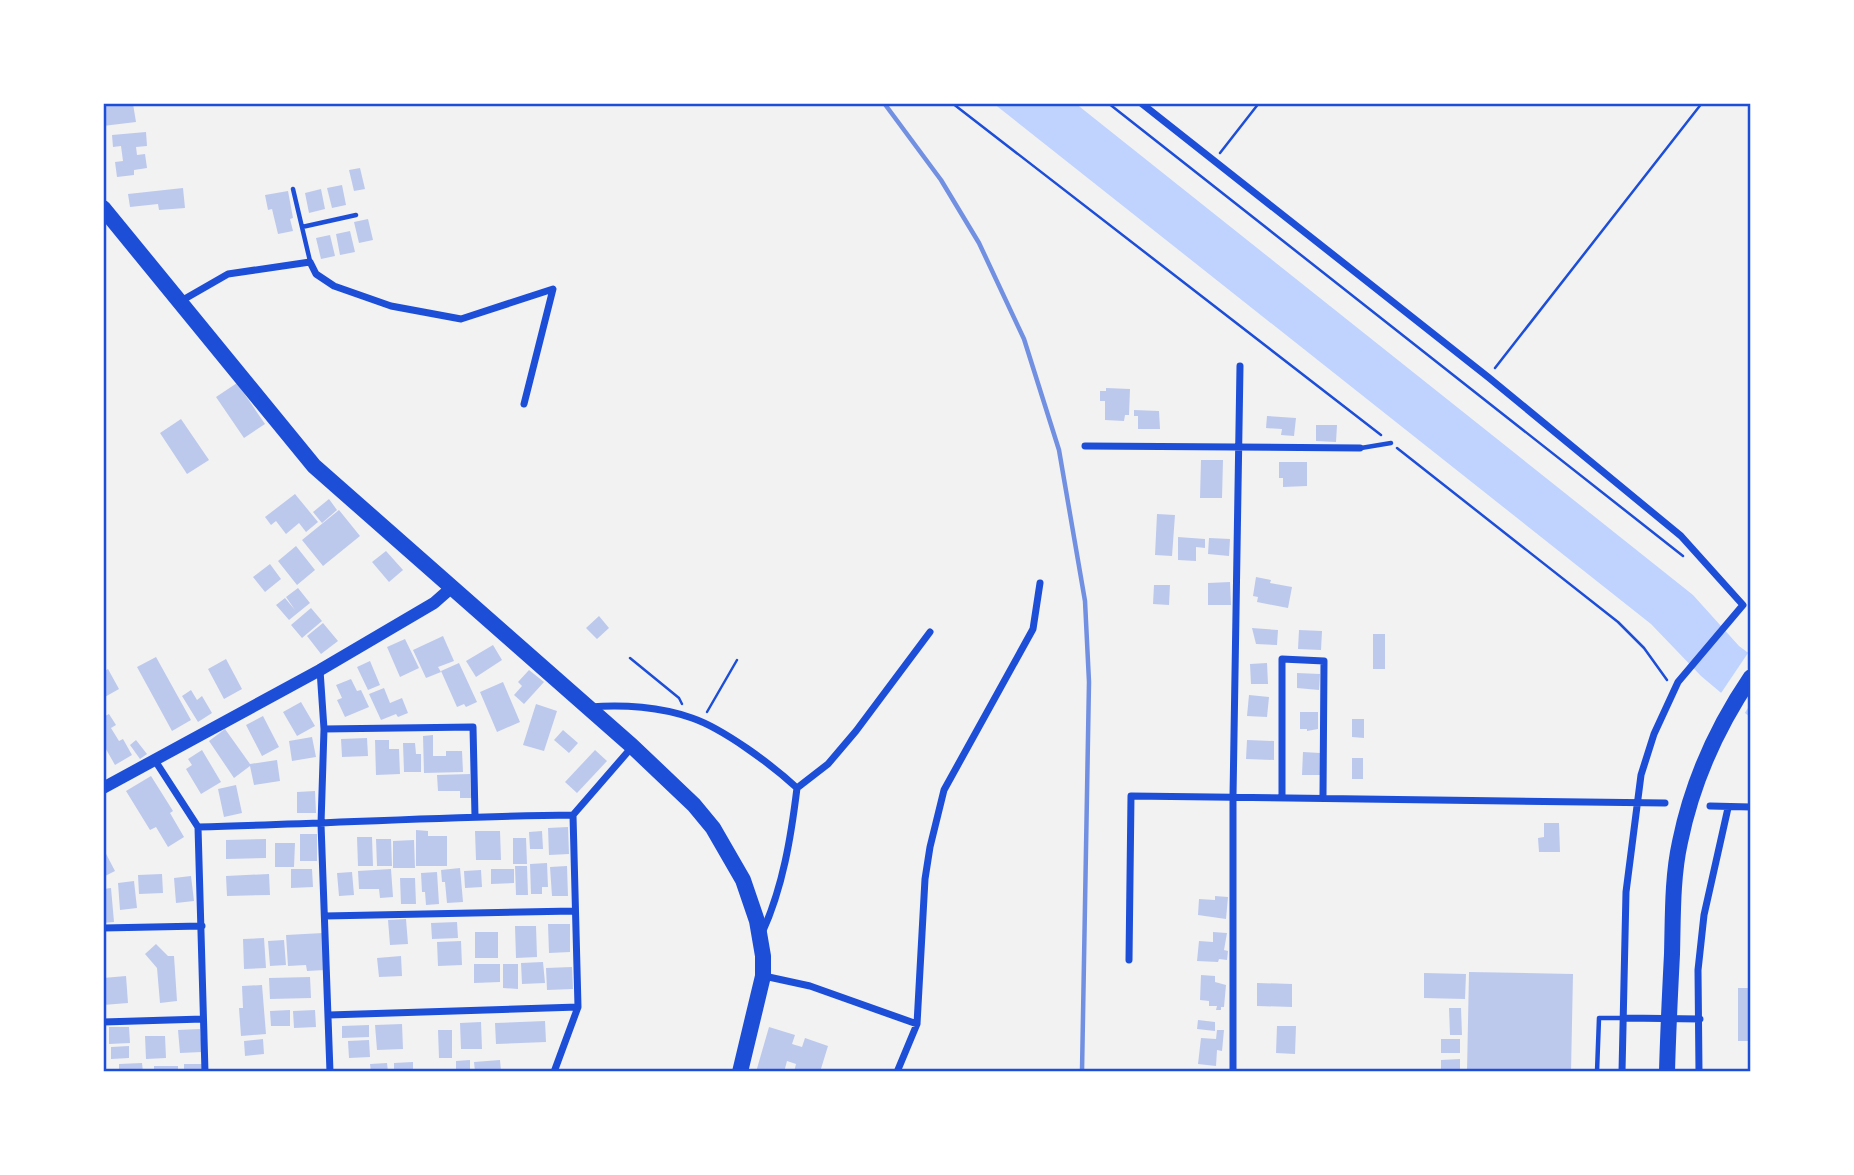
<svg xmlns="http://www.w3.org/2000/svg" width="1854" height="1175" viewBox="0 0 1854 1175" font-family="'IBM Plex Serif',serif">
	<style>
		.water { fill: #bfd3fe }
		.pier { fill: #f2f2f2 }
		.building { fill: #bdc9ec }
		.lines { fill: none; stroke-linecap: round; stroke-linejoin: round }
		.path { stroke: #1d4ed8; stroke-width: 2.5 }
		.service { stroke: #1d4ed8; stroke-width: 4.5 }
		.minor { stroke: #1d4ed8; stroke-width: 7 }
		.tertiary { stroke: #1d4ed8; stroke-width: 12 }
		.trunk { stroke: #1d4ed8; stroke-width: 16 }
		.rail { stroke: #7290e2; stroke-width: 4.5 }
		.neatline { fill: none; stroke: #1d4ed8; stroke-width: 2.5 }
	</style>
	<rect width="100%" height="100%" fill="#f2f2f2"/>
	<!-- water -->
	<path class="water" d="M993 103H1075L1693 595 1739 646 1751 655V718L1701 676 1651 624Z"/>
	<!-- pier -->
	<path class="pier" d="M1750 650 1751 703 1743 716 1719 696Z"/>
	<!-- building -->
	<path class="building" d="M103 103 133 104 136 122 103 126Z
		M146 132 147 146 136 147 137 155 145 154 147 168 134 170V175L117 177 115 162 123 161 121 146 113 147 112 135Z
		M360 168 365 189 354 191 349 170Z
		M342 185 346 205 332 208 327 188Z
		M183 188 185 208 159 210 158 204 130 207 128 194Z
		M321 189 325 209 309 213 305 193Z
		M288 191 293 218 290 219 293 231 278 234 272 209 268 210 265 195Z
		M368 219 373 240 359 243 354 222Z
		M350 231 355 252 340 255 336 234Z
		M330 235 335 256 321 259 316 238Z
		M237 383 265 424 244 438 216 397Z
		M1106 388 1130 389 1129 415H1125L1124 421 1105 420V401H1100V391H1106Z
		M1134 410 1159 411 1160 429H1138V416H1134Z
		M1267 416 1296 418 1294 436 1281 435 1282 429 1266 428Z
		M181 419 209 460 187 474 160 433Z
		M1316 425H1337L1336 442 1316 441Z
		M1201 460H1223L1222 498H1200Z
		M1279 462H1307V486L1283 487V478H1279Z
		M295 494 318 522 306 532 299 523 286 534 276 521 271 525 265 517Z
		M329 499 337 510 322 523 313 512Z
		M339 510 360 536 323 566 302 540Z
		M1157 514 1175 515 1172 556 1155 555Z
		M1178 537 1205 539V548L1196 547V561L1178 560Z
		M1209 538 1230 539 1229 556 1208 554Z
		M296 546 315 570 297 585 278 561Z
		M386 551 403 570 389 582 372 562Z
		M270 564 281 579 265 592 253 577Z
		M1256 577 1271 580 1270 583 1292 587 1288 608 1257 602 1258 597 1253 596Z
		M1230 582 1231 605H1208V583Z
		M1154 585H1170L1169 605 1153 604Z
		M298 588 310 603 289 620 276 605 285 598 295 610 286 597Z
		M311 608 322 621 302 638 291 625Z
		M599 616 609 628 597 639 586 628Z
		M323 623 338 641 321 654 307 636Z
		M1252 628 1278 630 1277 645 1256 644Z
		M1299 630 1322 631 1321 650 1298 649Z
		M1373 634H1385V669H1373Z
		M443 636 454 661 438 667 441 672 426 678 413 650Z
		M405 639 419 668 400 677 387 647Z
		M493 645 502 660 476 677 466 661Z
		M156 657 191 720 172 731 137 667Z
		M226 659 242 689 224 699 208 669Z
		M370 661 380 685 368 690 357 667Z
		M459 663 477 702 466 707 464 704 457 707 441 671Z
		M1267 663 1268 684H1251L1250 664Z
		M108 669 119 689 103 698V672Z
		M529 670 544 682 524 704 514 695 522 686 518 682Z
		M1297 673 1320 674 1319 690 1297 688Z
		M351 679 357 691 361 690 369 707 345 717 337 700 342 698 336 685Z
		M503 682 520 722 497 732 480 692Z
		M384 688 390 703 402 698 408 713 398 717 396 714 381 720 369 694Z
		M191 690 197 700 202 696 212 713 198 722 182 696Z
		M1249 695 1269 697 1267 717 1247 716Z
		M301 702 315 726 297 736 283 712Z
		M536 704 557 711 544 751 523 745Z
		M1300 712H1318V729L1307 731V729H1300Z
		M109 714 116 725 111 728 119 741 123 739 132 755 115 765 103 744V717Z
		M263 716 279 747 262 756 246 725Z
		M1352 719H1364V738L1352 737Z
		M225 729 250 764 277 760 280 781 254 785 250 766 234 778 209 741Z
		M563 730 578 743 569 753 554 740Z
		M433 735V756H446V751H462L463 772 424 773 423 736Z
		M312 737 316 757 292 761 289 741Z
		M367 738 368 756 342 757 341 739Z
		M136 740 147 754 140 759 130 745Z
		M375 740H389V749H399L400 774 376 775Z
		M1247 740 1274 741V760L1246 759Z
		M403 743H415L416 754H421V772H404Z
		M202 750 221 782 201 794 186 769 192 765 188 759Z
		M595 750 607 761 577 793 565 782Z
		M1303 752 1320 753V775H1302Z
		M1352 758H1363V779H1352Z
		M470 774 471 798H460V791H438L437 775Z
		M151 776 173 811 170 813 184 837 168 847 156 827 150 830 126 791Z
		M236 785 242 813 224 817 218 789Z
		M315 791 316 813H297V792Z
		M1544 823H1559L1560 852H1539L1538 838 1544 837Z
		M568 827 569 854 549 855 548 828Z
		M416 830 428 831V836H447V866H416Z
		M475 831H500L501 860H476Z
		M542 831 543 849H530L529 832Z
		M300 834H317V861H300Z
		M357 837H372L373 866H358Z
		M513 838H526L527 864H513Z
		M266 839V858L226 859V840Z
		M376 839H391L392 866H377Z
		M414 840 415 868H393V841Z
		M275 843H295L294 867H275Z
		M103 848 115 871 103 877Z
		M547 863 548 887H542V894H531L530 864Z
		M515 866H527L528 895H516Z
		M567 866 568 896H552L550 867Z
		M460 868 463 902 447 903 445 882H442L441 870Z
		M291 869H312L313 887 291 888Z
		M391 869 393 897 380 898 379 889H359L358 871Z
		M491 869H514V883L491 884Z
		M481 870 482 887 465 888 464 871Z
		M352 872 354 895 339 896 337 873Z
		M437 872 439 904 426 905 425 892H422L421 873Z
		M162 874 163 893 139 894 138 875Z
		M269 874 270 895 227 896 226 876Z
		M191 876 194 901 176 903 174 878Z
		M400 878H415L416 904H401Z
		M134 881 137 908 120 910 118 883Z
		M111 888 114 922 103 923V889Z
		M1215 896 1228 897 1226 919 1198 915 1199 899 1215 900Z
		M406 919 408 944 390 945 388 920Z
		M457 922 458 938 432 939 431 923Z
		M548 924H570V952L549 953Z
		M515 926H536L537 957 516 958Z
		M475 932H498V958H475Z
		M1213 932 1227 933 1224 950 1228 951 1227 960 1219 959 1218 962 1197 961 1199 941 1213 942Z
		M323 933 325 970 307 971 306 965 288 966 286 935Z
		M264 938 266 968 244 969 243 939Z
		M284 940 286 965 270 966 268 941Z
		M461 941 462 965 438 966 437 942Z
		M156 944 168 956H174L177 1001 160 1003 157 968 145 954Z
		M401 956 402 976 379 977 377 958Z
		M543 962 545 983 522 984 521 963Z
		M474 964H500V982L474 983Z
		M503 964H518V989L503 988Z
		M572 967 573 989 547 990 546 968Z
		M1469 972 1573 974 1571 1072H1467Z
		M1424 973 1466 974 1465 999 1424 998Z
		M1201 975 1215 976V982L1226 985 1224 1007H1221V1010H1216L1217 1006H1209V1001L1200 1000Z
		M126 976 128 1003 103 1005V978Z
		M310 977 311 998 270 999 269 978Z
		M1257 983 1292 984V1007L1257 1006Z
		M262 985 266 1034 241 1036 239 1008H243L242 986Z
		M1738 988H1751V1041H1738Z
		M1449 1008H1461L1462 1035H1450Z
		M290 1010V1026H271L270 1011Z
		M315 1010 316 1027 294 1028 293 1011Z
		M1198 1020 1215 1022V1031L1197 1029Z
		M545 1021 546 1042 496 1044 495 1023Z
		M481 1022 482 1049H461L460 1023Z
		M402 1024 403 1049 377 1050 375 1025Z
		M369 1025V1037L342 1038V1026Z
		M1277 1026H1296L1295 1054 1276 1053Z
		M109 1027H129L130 1043 109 1044Z
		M769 1027 795 1035 792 1044 802 1047 805 1038 828 1046 820 1072H794L796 1064 787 1061 784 1072H756Z
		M200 1029 202 1052 180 1053 178 1030Z
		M438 1030H452V1058H439Z
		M1217 1030H1224L1222 1051 1217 1050 1216 1066 1198 1064 1201 1038 1216 1039Z
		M145 1036H165L166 1058 146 1059Z
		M263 1039 264 1054 245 1056 244 1041Z
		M1441 1039H1460V1053H1441Z
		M369 1040 370 1057 349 1058 348 1041Z
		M129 1046V1058L111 1059V1047Z
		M1460 1059V1072H1441V1060Z
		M470 1060V1072H456V1061Z
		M500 1060 501 1072H475L474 1062Z
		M413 1062V1072H394V1063Z
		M142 1063 143 1072H119V1064Z
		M387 1063 388 1072H371L370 1064Z
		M184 1064H202V1072H184Z
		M154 1066H178V1072H154Z"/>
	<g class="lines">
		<!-- path -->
		<path class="path" d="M952 103 1381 435
			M1108 103 1683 556
			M1220 153 1259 103
			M1495 368 1702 103
			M1397 448 1618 622 1644 648 1667 680
			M630 658 679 698 682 704
			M707 712 737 660"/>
		<!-- service -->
		<path class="service" d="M293 189 310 261
			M302 227 356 215
			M1361 448 1391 443
			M1597 1072 1599 1018H1624"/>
		<!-- minor -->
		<path class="minor" d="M1141 103 1488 377 1681 536 1743 605 1678 682 1654 734 1641 775 1626 892 1622 1072
			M181 301 228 274 310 262 316 274 334 286 391 306 461 319 553 289 524 404
			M1085 446 1360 448
			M320 670 324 729 321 824 330 1072
			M590 707C623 704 661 707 692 718 724 729 772 765 797 788 791 837 783 887 762 933
			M324 729 473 727 475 816
			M154 759 198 827C323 824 448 816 573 815L632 747
			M797 788 828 764 856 731 930 632
			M1282 797V659L1324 661 1323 797
			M1710 806 1751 807
			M198 827 205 1072
			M325 916 574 911
			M103 928 202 926
			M1129 960 1131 796 1665 803
			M764 976 810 986 917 1024
			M329 1015 578 1007
			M1625 1018 1700 1019
			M103 1022 203 1019
			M554 1072 578 1007 573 815
			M897 1072 917 1024 925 879 930 847 944 790 1033 629 1040 583
			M1233 1072V797L1240 366
			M1699 1072 1698 970 1704 915 1728 808"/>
		<!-- tertiary -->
		<path class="tertiary" d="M103 788 320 670 434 603 451 588"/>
		<!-- trunk -->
		<path class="trunk" d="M103 208 314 466 632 746 694 805 713 828 743 880 757 921 763 956V976L740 1072
			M1667 1072C1668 1033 1670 993 1672 954 1673 918 1672 878 1680 842 1692 783 1717 727 1751 677"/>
		<!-- rail -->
		<path class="rail" d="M884 103 941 180 979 243 1024 339 1059 450 1085 601 1089 682 1082 1072"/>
	</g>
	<!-- border -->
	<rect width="1854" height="1175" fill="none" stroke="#ffffff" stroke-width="210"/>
	<rect x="105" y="105" width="1644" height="965" class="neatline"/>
</svg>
